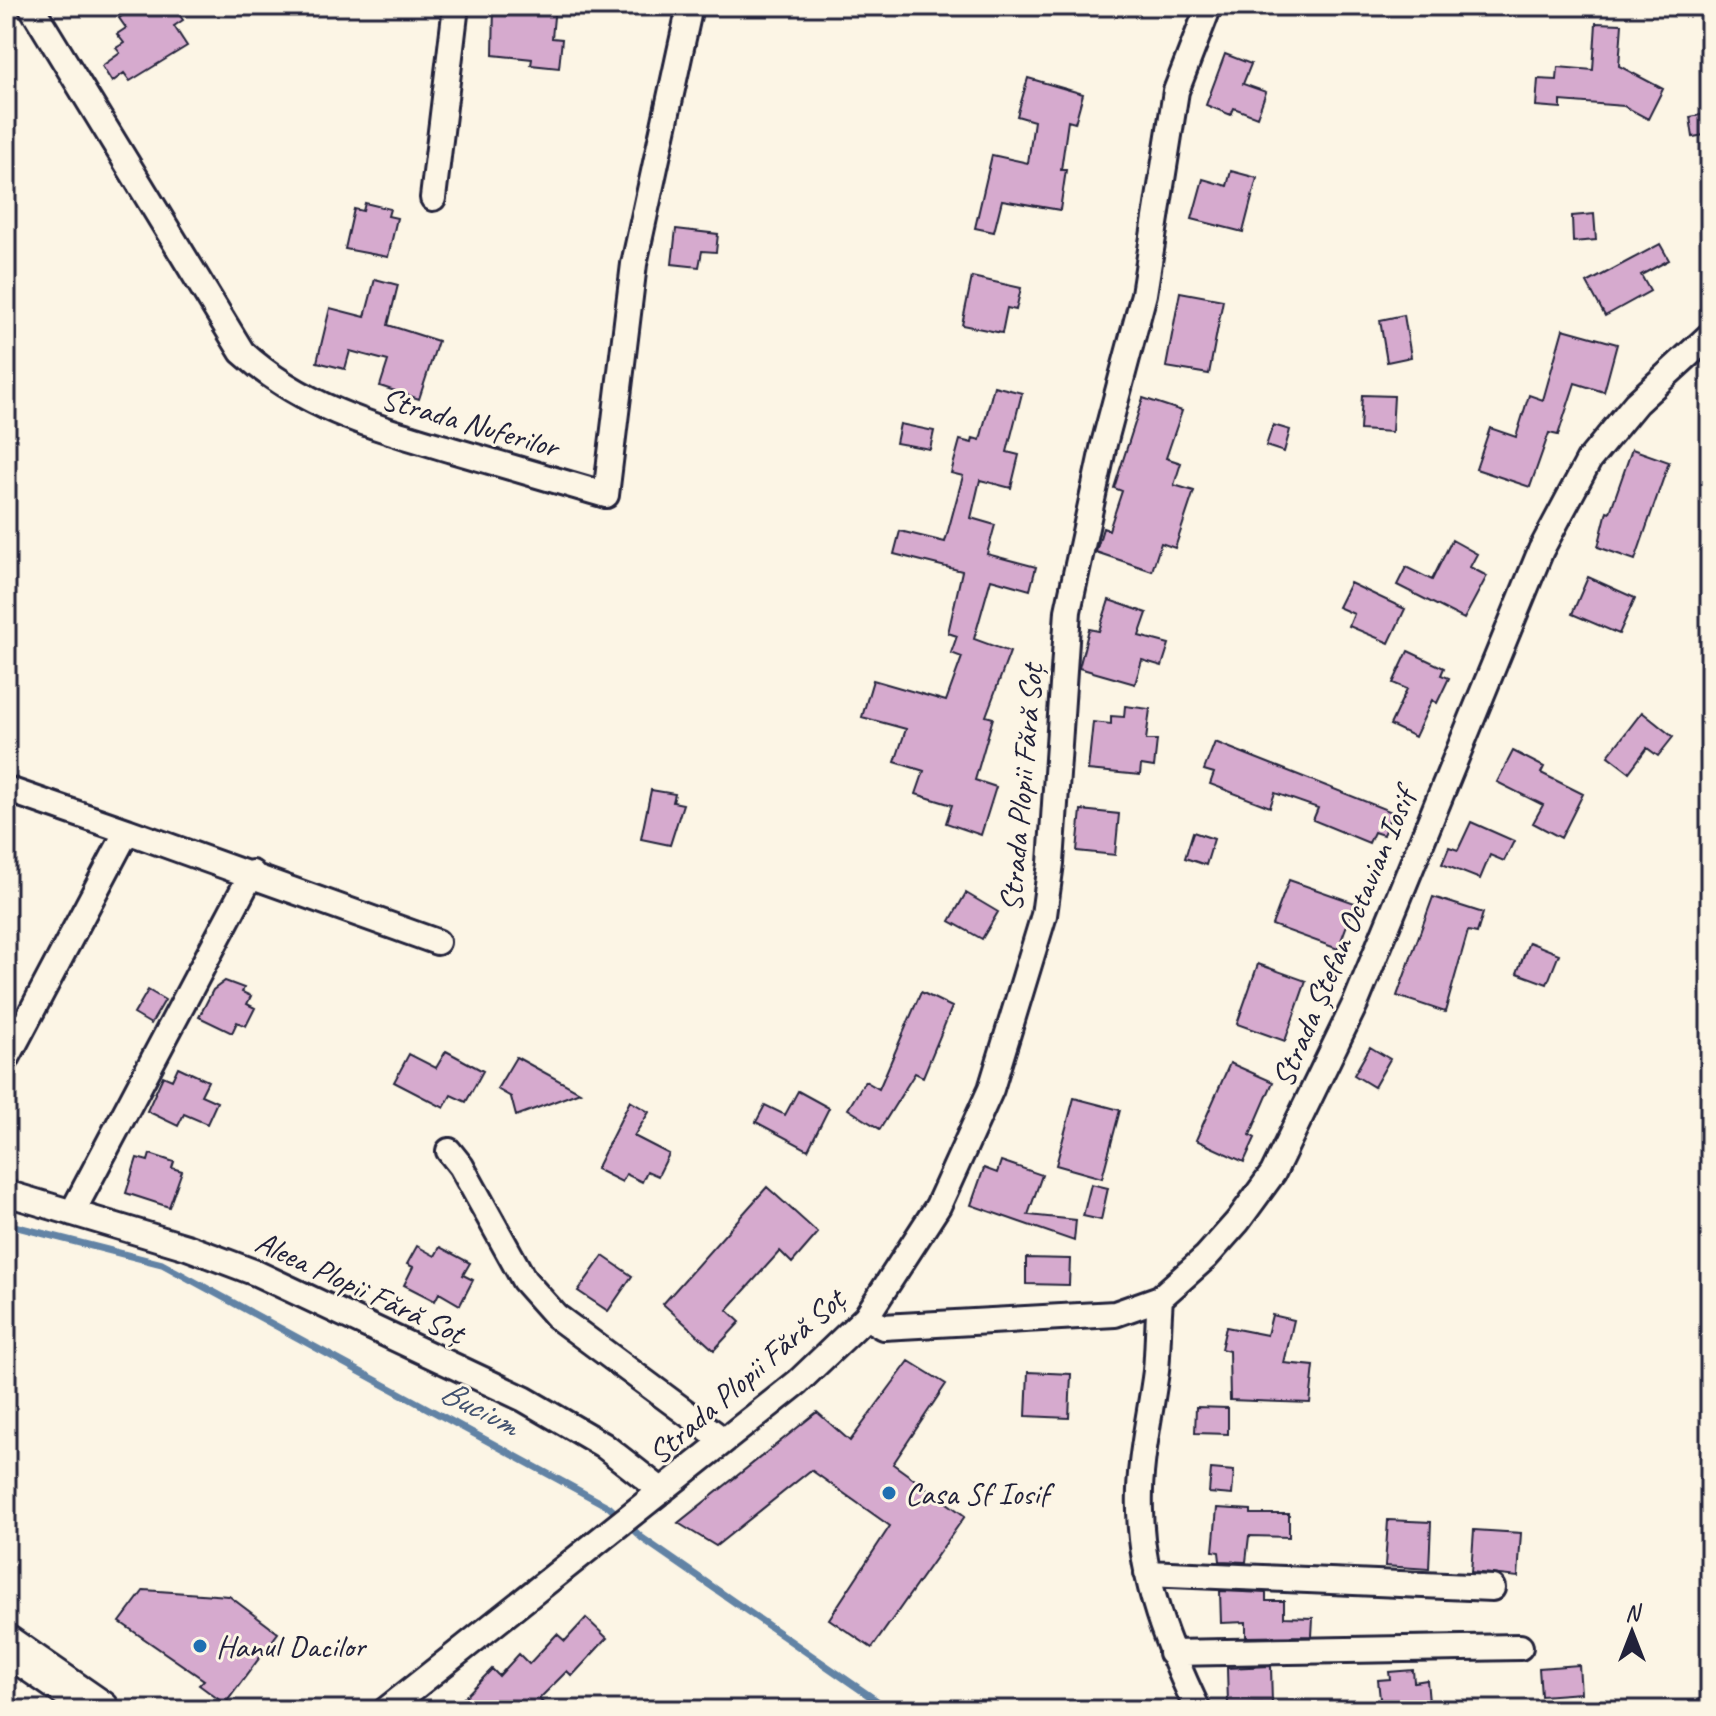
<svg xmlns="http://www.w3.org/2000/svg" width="1716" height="1716" viewBox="0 0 1716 1716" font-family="Caveat,sans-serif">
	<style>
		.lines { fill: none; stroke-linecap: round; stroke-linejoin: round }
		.stream { stroke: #6283a5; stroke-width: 7 }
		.building { fill: #d6aace; stroke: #22223b; stroke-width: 2 }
		.street-casing { stroke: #22223b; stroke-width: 30 }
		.primary-casing { stroke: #22223b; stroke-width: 44 }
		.street { stroke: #fcf5e5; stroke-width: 24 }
		.primary { stroke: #fcf5e5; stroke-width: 38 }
		.poi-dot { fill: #1f6fb2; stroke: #fcf5e5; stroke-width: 3 }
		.labels { text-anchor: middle; stroke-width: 6; stroke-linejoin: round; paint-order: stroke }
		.street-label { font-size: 32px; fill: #22223b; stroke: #fcf5e5 }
		.poi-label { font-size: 32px; fill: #22223b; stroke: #fcf5e5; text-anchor: start }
		.water-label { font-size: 34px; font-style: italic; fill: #425270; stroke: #fcf5e5 }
	</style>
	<rect width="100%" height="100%" fill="#fcf5e5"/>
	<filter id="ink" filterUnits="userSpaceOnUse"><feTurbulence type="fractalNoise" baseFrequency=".0125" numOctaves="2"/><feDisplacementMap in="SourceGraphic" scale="16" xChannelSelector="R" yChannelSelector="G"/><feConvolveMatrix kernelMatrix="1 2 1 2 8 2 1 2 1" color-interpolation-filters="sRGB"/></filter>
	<g filter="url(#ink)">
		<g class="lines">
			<!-- stream -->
			<path class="stream" d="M6 1224 162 1264 609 1507 642 1538 890 1710"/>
		</g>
		<!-- building -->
		<path class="building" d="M137 6H173L183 20 174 26 187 46 130 81 124 73 112 82 102 66 120 53 116 48 124 43 117 34 126 28 119 18Z
			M494 6H555L552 38 562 39 559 68 531 65 532 59 493 55Z
			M1596 23 1622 24 1619 66 1663 89 1648 119 1624 106 1561 101V108L1536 106 1538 79 1557 80 1558 67 1593 70Z
			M1225 54 1251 64 1243 84 1266 92 1257 117 1234 108 1231 115 1206 105Z
			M1028 78 1083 94 1075 123 1068 121 1061 170H1066L1060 210 1002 200 994 232 975 228 992 155 1028 163 1034 121 1017 116Z
			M1710 113V134L1693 137 1690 117Z
			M1231 171 1257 178 1243 232 1192 219 1203 179 1227 186Z
			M365 203 390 209 388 216 397 218 388 257 345 249 354 209 363 211Z
			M1594 214 1596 240 1573 242 1572 216Z
			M676 229 718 234 716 252 702 251 699 267 672 264Z
			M1660 244 1669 260 1641 275 1650 291 1605 316 1587 283Z
			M972 277 1021 288 1016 310 1007 308 1002 333 962 325Z
			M375 279 398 285 388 325 438 341 419 399 380 386 388 361 350 351 345 369 317 362 330 308 365 317Z
			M1180 292 1223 300 1209 374 1166 367Z
			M1404 315 1411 357 1387 362 1380 320Z
			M1563 329 1617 344 1604 392 1575 383 1558 435 1549 433 1530 487 1476 469 1490 428 1516 437 1529 395 1543 400Z
			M994 386 1022 393 1007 452 1019 455 1011 488 980 480 971 518 995 525 987 554 1036 567 1030 590 991 579 974 639 1010 652 986 716 993 718 975 780 996 787 981 835 946 823 952 805 916 794 924 771 895 762 906 729 862 717 873 680 946 701 962 657 951 653 957 636 948 633 962 571 894 554 900 531 945 542 963 476 951 473 960 440 972 443 973 438 980 440Z
			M1362 395 1394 396 1392 432 1360 430Z
			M1143 398 1182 411 1166 458 1181 463 1174 485 1194 491 1175 548 1161 543 1152 571 1096 552 1103 528 1109 530 1122 491 1114 488Z
			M900 424 934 431 930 449 896 443Z
			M1273 425 1290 430 1284 452 1266 446Z
			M1632 449 1669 462 1635 560 1598 547 1607 511 1610 512Z
			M1452 540 1477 554 1470 567 1487 576 1464 619 1397 585 1406 567 1432 580Z
			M1588 577 1635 598 1619 634 1572 614Z
			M1350 583 1405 609 1389 643 1349 626 1354 614 1338 607Z
			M1109 600 1147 613 1139 636 1169 644 1162 666 1142 660 1135 684 1079 668 1089 629 1099 631Z
			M1408 651 1444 668 1441 675 1449 678 1437 703 1432 700 1415 737 1390 725 1407 689 1393 683Z
			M1125 706 1150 709 1146 740H1157L1154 767 1141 765 1140 775 1088 770 1093 722 1111 724V716L1124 717Z
			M1642 712 1673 737 1658 756 1647 748 1629 772 1608 756Z
			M1215 742 1392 812 1383 835 1374 832 1369 843 1313 820 1318 808 1275 793 1270 807 1210 784 1214 773 1204 770Z
			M1513 751 1544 767 1541 773 1583 794 1561 838 1533 823 1543 805 1497 782Z
			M651 790 675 794 673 802 683 804 670 845 641 839Z
			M1081 810 1119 814 1115 855 1077 851Z
			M1471 822 1514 841 1504 861 1490 855 1480 879 1442 864 1449 847 1458 850Z
			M1193 832 1214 839 1206 865 1185 858Z
			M1289 880 1355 903 1338 949 1272 925Z
			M966 893 998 912 982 939 950 921Z
			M1433 897 1483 913 1477 933 1468 931 1445 1012 1397 996Z
			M1529 942 1559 954 1547 984 1517 973Z
			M1258 964 1306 981 1285 1041 1237 1024Z
			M225 981 244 988 242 992 251 996 247 1004 255 1008 246 1026 237 1022 232 1033 199 1017 213 990Z
			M148 990 165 1000 151 1024 134 1014Z
			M921 992 952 1007 923 1077 915 1073 880 1129 848 1109 865 1081 879 1089Z
			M1370 1047 1390 1059 1374 1087 1354 1075Z
			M446 1051 483 1071 466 1102 451 1095 444 1108 394 1082 409 1054 436 1068Z
			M516 1057 580 1092 516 1116 511 1097 497 1089Z
			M1230 1063 1273 1082 1250 1135 1255 1138 1244 1162 1196 1140Z
			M178 1067 208 1081 201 1095 217 1102 207 1124 184 1114 178 1126 147 1111 163 1076 172 1080Z
			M798 1091 829 1108 808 1150 756 1122 765 1105 785 1115Z
			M1074 1098 1120 1110 1102 1178 1056 1165Z
			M630 1101 649 1112 634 1136 669 1154 658 1176 647 1171 642 1182 626 1174 622 1182 596 1169Z
			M150 1154 174 1162 172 1168 182 1171 169 1207 126 1193 137 1158 148 1161Z
			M1001 1161 1042 1175 1028 1215 1076 1220 1074 1241 971 1205 984 1168 997 1173Z
			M1091 1184 1108 1188 1101 1220 1083 1216Z
			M767 1187 818 1233 792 1263 780 1251 727 1310 740 1322 714 1350 663 1304Z
			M417 1246 435 1256 440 1247 470 1263 463 1275 473 1280 460 1305 439 1293 435 1301 404 1285 413 1267 407 1264Z
			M603 1256 632 1276 608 1311 578 1291Z
			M1026 1258 1070 1259 1069 1285 1026 1284Z
			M1272 1315 1294 1320 1284 1363 1314 1366 1310 1403 1230 1400 1229 1351 1221 1349 1226 1327 1267 1335Z
			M909 1361 946 1384 893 1464 965 1516 872 1648 829 1619 890 1526 811 1470 716 1546 678 1523 817 1412 850 1441Z
			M1028 1372 1071 1374 1069 1418 1026 1416Z
			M1196 1407 1228 1408V1434L1195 1433Z
			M1211 1469 1234 1471 1232 1495 1209 1493Z
			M1217 1508 1251 1510V1514H1289V1537L1249 1536 1246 1562 1220 1561 1219 1552 1213 1551Z
			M1388 1520 1431 1522 1429 1569 1385 1566Z
			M1474 1530 1521 1533 1518 1577 1471 1572Z
			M144 1590 229 1596 278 1633 225 1704 199 1685 204 1680 120 1622Z
			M1220 1591 1266 1593V1601H1284V1617L1313 1618 1312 1636 1246 1637V1622L1221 1623Z
			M586 1618 607 1638 572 1676 567 1671 539 1699 551 1710H452L492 1669 499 1676 519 1654 529 1664 557 1634 565 1641Z
			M1579 1665 1581 1693 1541 1696 1539 1668Z
			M1271 1666 1272 1703 1228 1704 1227 1668Z
			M1413 1670 1414 1682 1427 1680 1429 1702 1381 1708 1378 1680 1390 1679 1389 1672Z"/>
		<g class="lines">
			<!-- street casing -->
			<g class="street-casing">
				<path id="street" d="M31 6 242 352C302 407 374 427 452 450 503 465 555 480 606 495L634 264 690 6
					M433 198 456 6
					M6 789 127 831 6 1060
					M127 831 437 942
					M449 1151 461 1166 524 1280 556 1316 723 1440
					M6 1193 187 1247 256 1273 524 1399 603 1445 662 1491
					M72 1213 252 873
					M1160 1298C1158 1322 1158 1347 1156 1371 1150 1418 1138 1464 1140 1511 1142 1583 1168 1647 1198 1710
					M866 1317 883 1327 1115 1314 1160 1298 1206 1257 1238 1221 1273 1173 1356 1002 1541 550 1589 460 1636 403 1710 335
					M1147 1573 1492 1588
					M1171 1653 1520 1647
					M386 1710 798 1382 866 1317 938 1206 991 1089 1044 915 1051 863 1068 611 1104 444 1144 294 1176 91 1209 6"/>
			</g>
			<!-- primary casing -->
			<g class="primary-casing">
				<path id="primary" d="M6 1645 100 1710"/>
			</g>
			<!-- street -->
			<use href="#street" class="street"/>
			<!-- primary -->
			<use href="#primary" class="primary"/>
		</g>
	</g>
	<!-- markers -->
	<g class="poi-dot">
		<circle cx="889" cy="1493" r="8"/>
		<circle cx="200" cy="1646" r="8"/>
	</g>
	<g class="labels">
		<!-- street labels -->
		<g class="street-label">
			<text transform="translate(470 422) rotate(16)" y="11">Strada Nuferilor</text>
			<text transform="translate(1021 788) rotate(-85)" y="11">Strada Plopii Fără Soț</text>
			<text transform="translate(1343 938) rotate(-67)" y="11">Strada Ștefan Octavian Iosif</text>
			<text transform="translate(360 1287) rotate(25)" y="11">Aleea Plopii Fără Soț</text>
			<text transform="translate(746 1376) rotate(-41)" y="11">Strada Plopii Fără Soț</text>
		</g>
		<!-- poi labels -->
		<g class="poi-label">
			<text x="905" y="1504">Casa Sf Iosif</text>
			<text x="216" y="1657">Hanul Dacilor</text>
		</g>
		<!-- water labels -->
		<g class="water-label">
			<text transform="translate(480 1407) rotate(28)" y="12">Bucium</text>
		</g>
	</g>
	<!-- margin -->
	<rect width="1716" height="1716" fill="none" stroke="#fcf5e5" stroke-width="32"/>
	<rect x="16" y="16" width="1684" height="1684" fill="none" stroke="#22223b" stroke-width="3" filter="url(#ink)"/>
	<!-- north arrow -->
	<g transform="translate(1632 1632)" stroke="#fcf5e5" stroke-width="6" paint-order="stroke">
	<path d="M0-6L14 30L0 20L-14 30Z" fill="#22223b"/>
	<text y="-12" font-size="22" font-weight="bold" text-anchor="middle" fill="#22223b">N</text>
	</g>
</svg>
